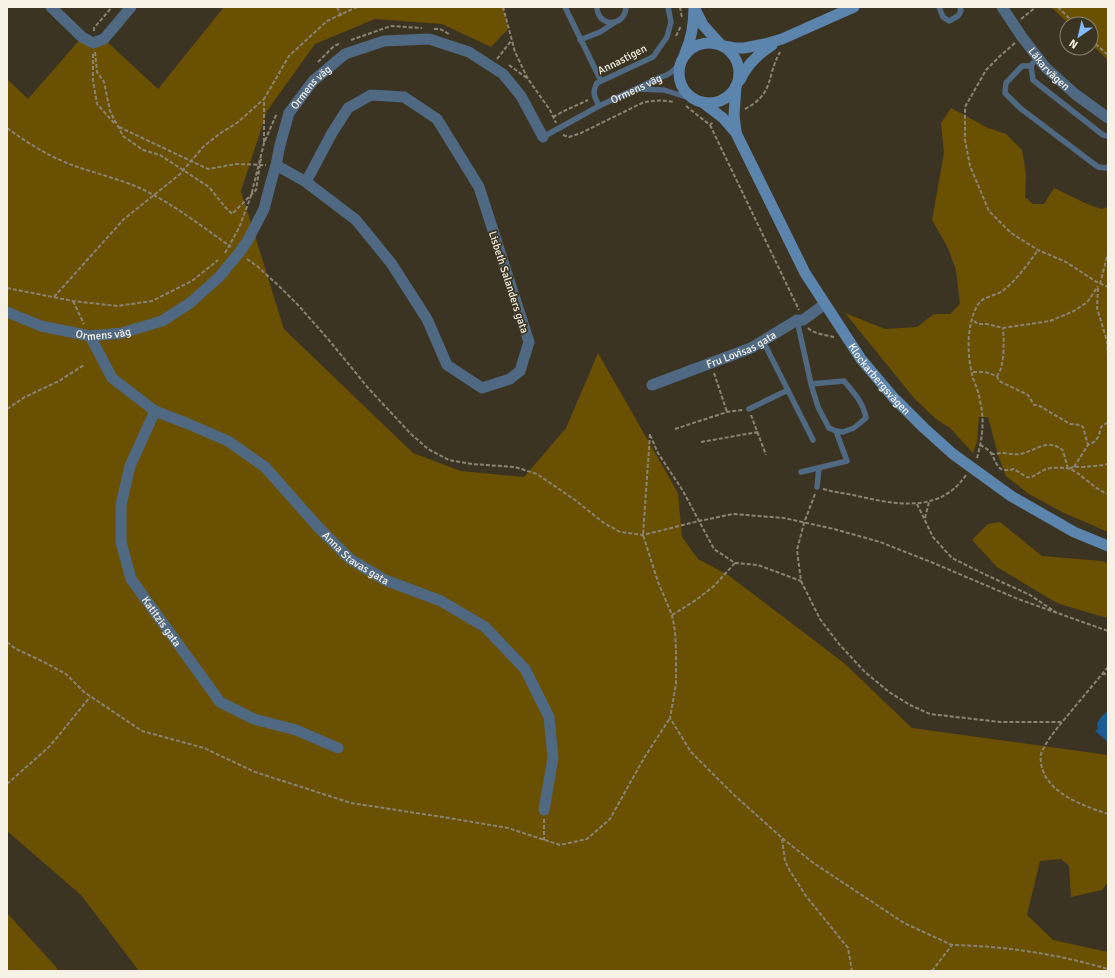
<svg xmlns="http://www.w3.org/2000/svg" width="1115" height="978" viewBox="0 0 1115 978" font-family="Signika,sans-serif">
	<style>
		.green { fill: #6a5003 }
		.water { fill: #195c96 }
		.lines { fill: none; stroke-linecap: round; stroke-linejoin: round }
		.path { stroke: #8b8475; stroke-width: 2; stroke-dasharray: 4 2; stroke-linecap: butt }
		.service { stroke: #4f6983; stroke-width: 5.5 }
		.minor { stroke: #4f6983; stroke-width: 11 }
		.secondary { stroke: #5c85ae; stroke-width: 11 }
		.labels { text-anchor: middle; stroke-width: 3.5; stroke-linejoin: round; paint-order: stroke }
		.street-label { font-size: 11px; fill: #f6f1e5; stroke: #3c3422 }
	</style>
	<rect width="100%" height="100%" fill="#3c3422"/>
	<!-- green -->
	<path class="green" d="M224 7H503L508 29 491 47 442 24 375 19 315 44 267 111 241 191 284 329 413 453 461 471 524 477 566 428 598 353 678 493 682 537 698 559 728 575 844 663 912 728 1108 755V882L1102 890 1071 897 1069 866 1061 859 1040 861 1027 915 1053 940 1108 952V971H139L81 895 7 831V79L28 99 82 37 104 39 158 89Z
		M1051 7H1108V60L1091 44V24H1069Z
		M951 108 988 128 1006 134 1022 150 1026 174 1025 197 1033 204H1044L1054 188 1085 203 1101 209 1108 207V532L1062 512 1029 494 1006 476 998 455 988 417H979L977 441 973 453 950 428 936 419 914 398 845 313 885 329 917 327 934 314H950L960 304 956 270 948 248 932 220 944 153 941 123Z
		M1000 522 1042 556 1102 561 1108 563V618L1093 614 1057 603 997 567 972 540 988 524Z
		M7 913 56 967 58 971H7Z"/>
	<!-- water -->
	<path class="water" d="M1108 711V742L1095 731 1098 729 1097 723 1102 716Z"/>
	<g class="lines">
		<!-- path -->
		<path class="path" d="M337 7 341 15 342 14
			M503 7 515 52 528 79 550 110 556 123
			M680 7 682 18
			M1058 7 1075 24
			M1021 19 1036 7
			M434 29H440L449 34
			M94 31V28L112 7
			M676 36 681 26
			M351 40 391 26 422 28
			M1091 40 1108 55
			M1015 43 1000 56 986 70 965 107V140L970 166 989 211 1011 233 1038 250 1066 262 1095 281 1108 287
			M95 52 97 72 104 82 110 111 123 136 143 150 160 155 209 187 225 207 232 214 256 190 261 158
			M93 54V80L97 104 115 124
			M497 59 511 41
			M318 62 334 46 341 43
			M509 65 528 79
			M686 106 710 125 713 122
			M745 109C775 93 766 77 780 52
			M553 117 564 111 588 100
			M710 125 799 310
			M119 127 208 169 236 164 266 165
			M7 128C26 142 45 154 67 163 92 173 118 178 142 189 173 204 203 227 231 247
			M563 135 569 137 581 133 642 103C653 100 663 100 674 102
			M264 142V99L289 56 327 21 357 7
			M1108 199V202
			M225 253 239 228 251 196 264 143 277 113
			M247 259 257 266 281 288 299 306 328 339 369 389 411 434 428 449 449 460 472 464 515 467 537 474 575 500 604 523 620 532 643 535 699 521 733 514 784 518 834 529 880 542 931 562 1018 599 1108 631
			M1100 284 1108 253
			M7 288 73 301 117 306 152 301 192 281 218 260
			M1098 288 1097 308 1107 341 1108 358
			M54 297 123 220 180 174 204 146 222 132 237 123 264 99
			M73 301 84 324
			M974 321 978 324H987L1003 328 1050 321 1074 311 1086 303 1089 300 1098 286
			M808 328C814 334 826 335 834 337
			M973 372H985L997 376C1005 367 1004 339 1003 328
			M714 373 727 412
			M997 376 999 381 1028 395 1034 405H1038L1070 424 1080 425 1083 427 1088 445
			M7 409 25 397 59 381 84 365
			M751 415 766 455
			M675 429 727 412 743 410
			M650 434 643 535 658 582 672 615 675 631 676 651V684L670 718 691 752 732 793 782 838 812 862 904 923 952 945
			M650 435 658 453 683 491 714 549 735 563 758 565 801 581
			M701 442 758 432
			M980 445C984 447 988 449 991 453 998 465 997 473 1014 469 1017 471 1025 476 1027 477 1033 479 1041 470 1047 469 1053 467 1060 468 1066 468 1079 470 1093 489 1108 494
			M991 453 993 454C996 454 999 453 1002 453 1008 453 1014 455 1020 454 1033 452 1045 440 1058 447 1060 448 1062 449 1063 451 1064 454 1067 465 1068 469 1074 466 1078 467 1084 467 1092 466 1100 466 1108 464
			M977 458C982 440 985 420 980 401 979 393 976 386 973 378 967 356 966 327 977 306 983 295 996 297 1005 289 1018 278 1028 264 1038 250
			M1074 467 1088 445 1094 442 1099 436 1101 427 1108 422
			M823 489C833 492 843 493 853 495 893 504 939 515 966 475
			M815 494 804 523 797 550 801 581 820 619 839 644 865 672 889 692 910 705 930 714 1000 722H1062
			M917 504 933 537 952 558 984 574 1030 595 1057 613
			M925 518 929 502
			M672 615 696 600 714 586 735 563
			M7 642 16 649 42 661 66 674 84 692 142 731 204 748 255 772 351 803 449 818 508 828 560 845 587 839 610 819 644 758 670 718
			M1108 667C1093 685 1078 703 1063 721 1055 731 1046 741 1041 754 1040 757 1041 760 1041 763 1045 793 1084 806 1108 814
			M1102 674H1108
			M7 784 50 746 90 697
			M544 819V840
			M782 839 785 861 790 871 806 896 848 948 852 971
			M932 971 952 945C1005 946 1057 954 1108 969"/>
		<!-- service -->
		<g class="service">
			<path d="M565 7 601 81"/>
			<path d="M597 7C597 27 625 28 626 7"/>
			<path d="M939 7 943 17 949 21 958 16 961 11 960 7"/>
			<path d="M580 40 600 32 614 23"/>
			<path d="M1033 63 1031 66 1033 80 1103 135 1108 136"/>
			<path d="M1031 66H1022L1006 83 1005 93 1020 108 1098 167 1107 168 1108 167"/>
			<path d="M639 89 664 90 699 101"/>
			<path d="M599 106C594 96 592 93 597 83L653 57 667 37 671 22 668 7"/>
			<path id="s1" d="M543 137 599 106 661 77C670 75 675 70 680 63"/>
			<path d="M797 320 811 384 818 407 829 428 836 431 843 432 854 428 866 418C863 402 854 393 844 381L811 384"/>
			<path d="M763 341 813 440"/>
			<path d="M749 409 788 390"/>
			<path d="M801 472 847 461 836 431"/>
			<path d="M817 487 819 468"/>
		</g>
		<!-- minor -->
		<g class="minor">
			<path d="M51 7 82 37 93 43 104 39 131 7"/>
			<path id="s2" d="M1002 7 1022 37 1046 68 1075 94 1108 118"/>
			<path d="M276 165 306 182 356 220 391 263 427 319 447 365 482 388 510 379 520 371 529 342 479 187 437 119 404 97 371 95 348 108 332 133 306 182"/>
			<path id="s3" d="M7 312 41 326 90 336 122 333 162 321 190 303 219 277 239 253 248 240 264 209 271 182 276 165 280 145 289 113 313 81 345 54 384 41 429 39 469 52 503 74 521 96 543 137"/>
			<path id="s4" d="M90 336 112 378 155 411 186 423 228 441 265 467 318 527 350 559 385 580 441 601 485 627 525 669 549 717 553 758 544 810"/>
			<path id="s5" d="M652 385 751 348 797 320H803L825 304"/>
			<path id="s6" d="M155 411 130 466 121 505V542L131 579 220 702 254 719 296 730 338 748"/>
		</g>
		<!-- secondary -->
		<g class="secondary">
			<path d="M695 9 703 25 721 45"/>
			<circle cx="709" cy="73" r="30"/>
			<path d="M724 46 735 48H744L765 44 782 39 854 7"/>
			<path d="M685 53C692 38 694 24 694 7"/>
			<path d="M740 80C747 64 758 54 772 45"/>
			<path id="s7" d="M702 102 723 118 736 133 805 273 861 359 893 397 924 428 953 454 1011 496 1074 532 1108 546"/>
			<path d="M736 132 734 115 736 86"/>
		</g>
	</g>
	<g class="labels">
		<!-- street labels -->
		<g class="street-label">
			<text transform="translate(622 59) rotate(-27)" y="4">Annastigen</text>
			<text dy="4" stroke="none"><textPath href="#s2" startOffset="78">Läkarvägen</textPath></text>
			<text dy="4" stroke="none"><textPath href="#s3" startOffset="448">Ormens väg</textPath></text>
			<text dy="4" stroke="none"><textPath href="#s1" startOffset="105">Ormens väg</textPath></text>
			<text transform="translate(509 282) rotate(72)" y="4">Lisbeth Salanders gata</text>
			<text dy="4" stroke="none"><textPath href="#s3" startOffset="100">Ormens väg</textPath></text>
			<text dy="4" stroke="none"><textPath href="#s5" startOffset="96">Fru Lovisas gata</textPath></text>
			<text dy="4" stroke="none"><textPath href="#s7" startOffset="332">Klockarbergsvägen</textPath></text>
			<text dy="4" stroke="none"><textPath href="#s4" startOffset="355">Anna Stavas gata</textPath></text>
			<text dy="4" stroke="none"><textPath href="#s6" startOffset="228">Katitzis gata</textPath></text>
		</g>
	</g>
	<!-- border -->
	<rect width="1115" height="978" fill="none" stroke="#f6f1e5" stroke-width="16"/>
	<!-- north arrow -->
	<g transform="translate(1079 36) rotate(214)"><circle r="19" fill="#3c3422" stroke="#868070"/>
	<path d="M0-3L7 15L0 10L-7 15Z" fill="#80bdfa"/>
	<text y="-6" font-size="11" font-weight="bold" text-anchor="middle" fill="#f6f1e5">N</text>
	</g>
</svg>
